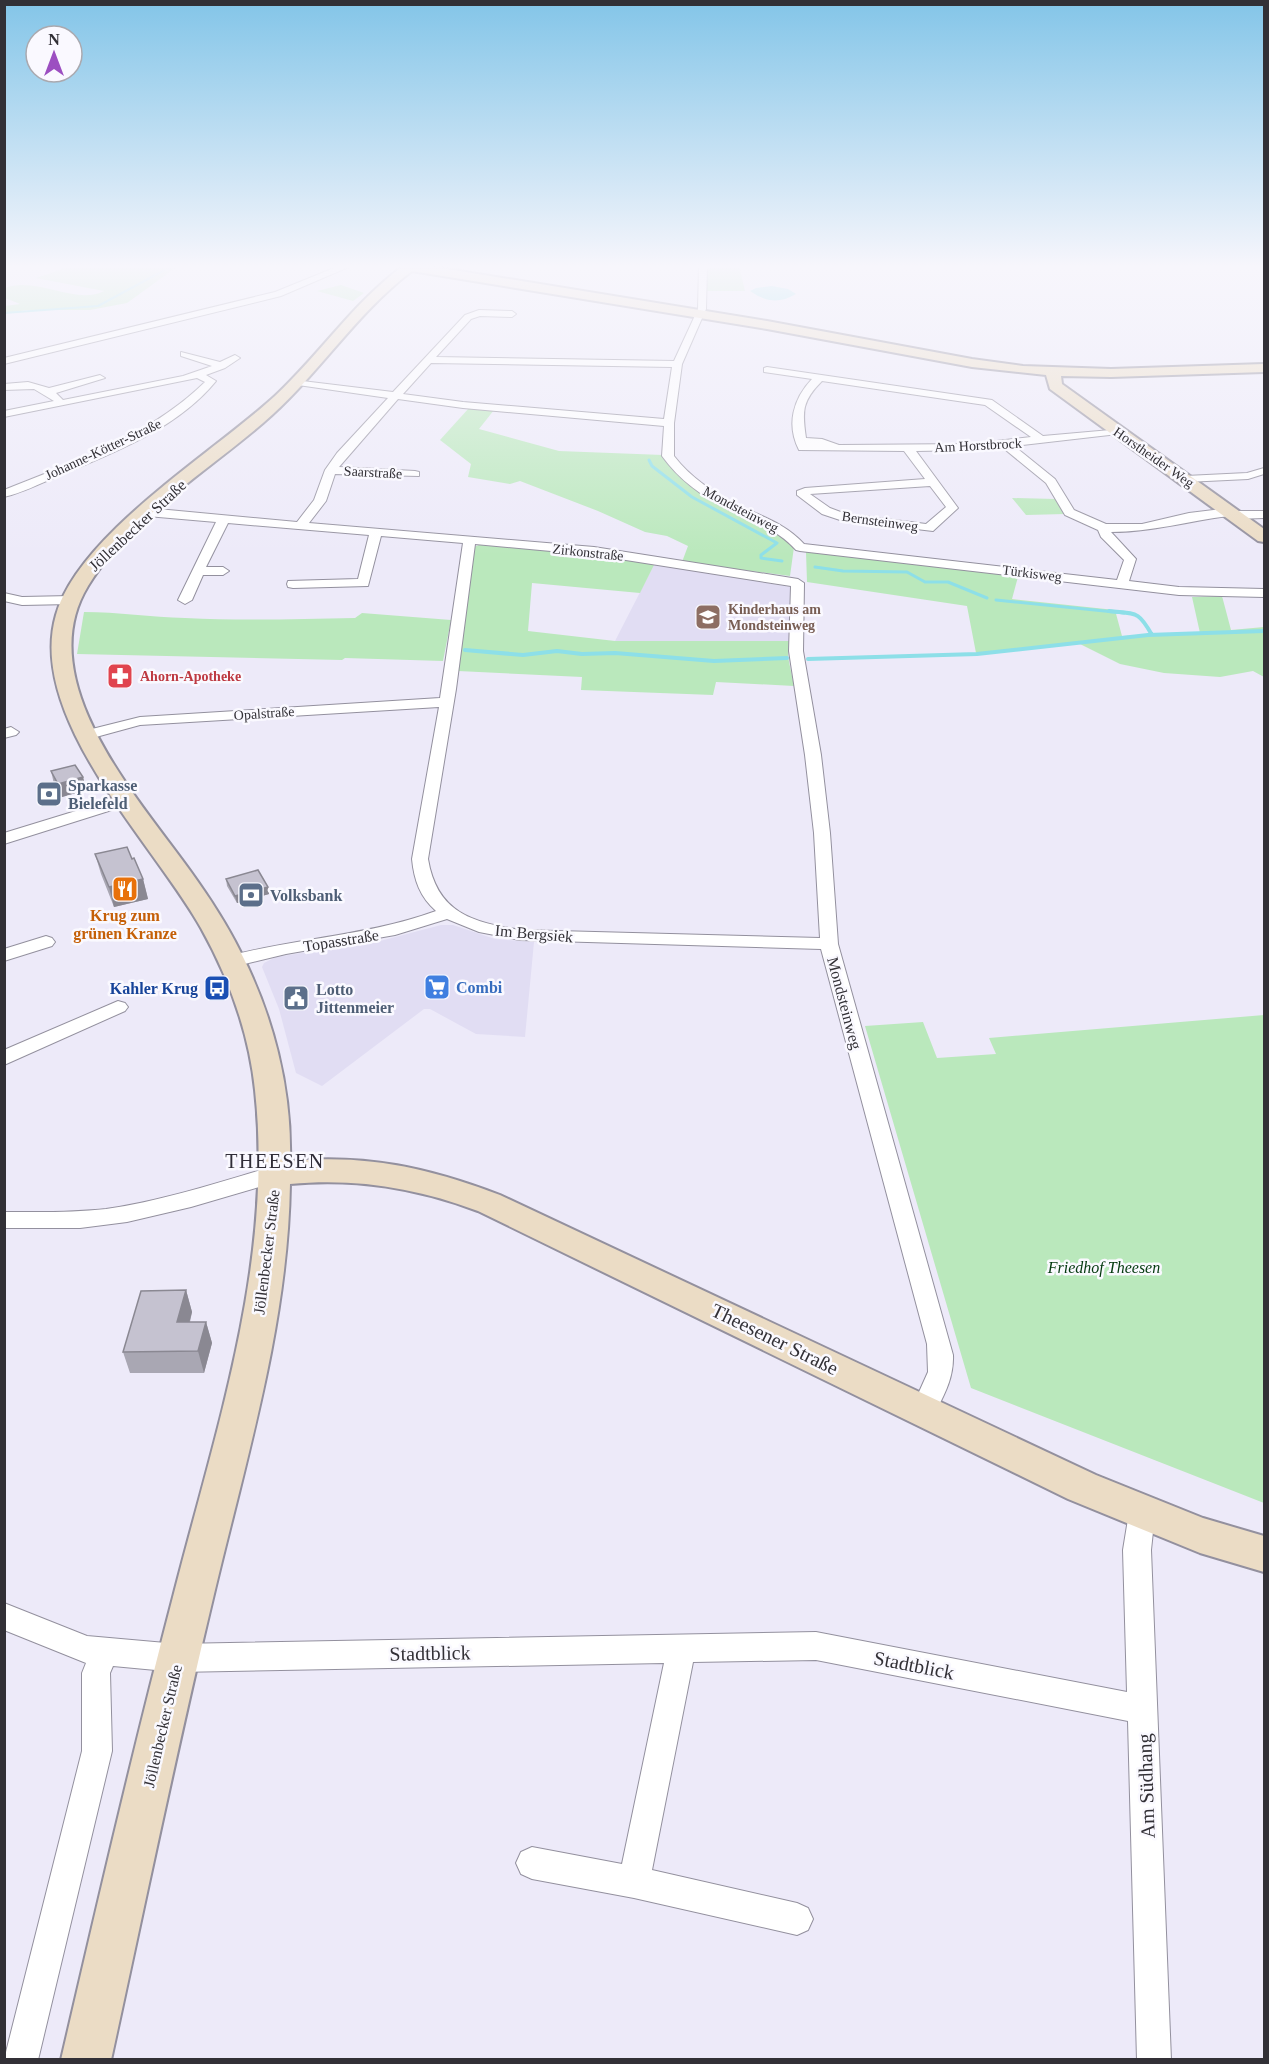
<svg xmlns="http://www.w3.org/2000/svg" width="1269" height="2064" viewBox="0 0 1269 2064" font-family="Georgia,serif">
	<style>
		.built { fill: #e1ddf3 }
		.green { fill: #bae8bc }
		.water { fill: #8ddfe8 }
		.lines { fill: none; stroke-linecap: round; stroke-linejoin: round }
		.stream-far2 { stroke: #8ddfe8; stroke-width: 2 }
		.stream-far1 { stroke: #8ddfe8; stroke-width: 3 }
		.stream { stroke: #8ddfe8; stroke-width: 4 }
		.street-casing { stroke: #93909e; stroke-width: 2 }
		.secondary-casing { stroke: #93909e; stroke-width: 4 }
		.street { fill: #fff; fill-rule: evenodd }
		.secondary { fill: #ebdcc5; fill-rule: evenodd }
		.wall { fill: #a9a7b3 }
		.shaded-wall { fill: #8a8892 }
		.building { fill: #c5c2d0; stroke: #8a8892; stroke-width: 1.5 }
		.labels { text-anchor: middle; stroke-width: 5; stroke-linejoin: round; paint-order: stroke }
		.far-street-label { font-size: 14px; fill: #323036; stroke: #faf9ff }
		.far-education-label { font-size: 14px; font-weight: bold; fill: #785e54; stroke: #faf9ff; text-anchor: start }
		.far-health-label { font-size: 14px; font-weight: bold; fill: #be3a42; stroke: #faf9ff; text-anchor: start }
		.street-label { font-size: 16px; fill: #323036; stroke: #faf9ff }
		.service-label { font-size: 16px; font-weight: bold; fill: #4e5e75; stroke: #faf9ff; text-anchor: start }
		.food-label { font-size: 16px; font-weight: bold; fill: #c56008; stroke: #faf9ff }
		.shop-label { font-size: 16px; font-weight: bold; fill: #366cbe; stroke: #faf9ff; text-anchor: start }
		.transit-label { font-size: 16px; font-weight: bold; fill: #164399; stroke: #faf9ff; text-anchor: end }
		.park-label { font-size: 16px; font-style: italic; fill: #03390e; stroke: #faf9ff }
		.quarter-label { font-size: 20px; letter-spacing: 1.5px; fill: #302d38; stroke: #faf9ff }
		.near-street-label { font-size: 20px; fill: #323036; stroke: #faf9ff }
	</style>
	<rect width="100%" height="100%" fill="#edeaf9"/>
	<!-- built -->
	<path class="built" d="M655 563 790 587 789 641H615Z
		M441 925H453L495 939 534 942 525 1037 476 1034 430 1009H424L322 1086 296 1073 279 1009 262 967 264 963 276 957 380 941Z"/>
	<!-- green -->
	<path class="green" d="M71 266H178L127 303 90 310H26L5 314V306L20 304 5 298V288C37 276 76 306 104 291L36 278Z
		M707 266H739L745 291H707Z
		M341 285 364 293 353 301 317 291Z
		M469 408 494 410 479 429 559 451 663 455 685 480 770 525 794 547 790 576 682 562 688 546 667 536 645 532 598 511 520 481 510 484 468 477 471 464 440 440Z
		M1012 498 1056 499 1065 514 1026 515Z
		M481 544 601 555 655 563 640 593 532 583 528 631 615 641H789L788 657 794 686 716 682 713 695 581 690 582 677 458 671 474 547Z
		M813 550 1019 573 1012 599 1115 610 1122 636 1200 633 1192 597 1222 596 1231 630 1264 627V677L1253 671 1220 677 1164 673 1120 664 1076 642 976 653 967 606 807 582 806 552Z
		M84 612C118 612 151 617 185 618 242 621 298 619 355 618L362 613 451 620 443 661 345 658 342 660 77 654Z
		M1264 1015V1503L971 1388 865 1026 923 1022 937 1058 996 1054 989 1038Z"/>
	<!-- water -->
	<path class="water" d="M772 286 788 289 796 294C779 304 766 302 750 291L756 288Z"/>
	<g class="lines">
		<!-- stream-far2 -->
		<path class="stream-far2" d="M4 313 98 306 172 266"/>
		<!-- stream-far1 -->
		<path class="stream-far1" d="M649 460 652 466 692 497 777 543 761 555V558L782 561
			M815 567 843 571 907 572 925 582H948L987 598
			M996 600 1124 613"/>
		<!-- stream -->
		<path class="stream" d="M1109 611C1136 614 1138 610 1152 635
			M465 650 523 655 557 651 582 654 615 653 714 661 787 658
			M808 659 977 654 1148 635 1264 631"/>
		<!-- street casing -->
		<g class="street-casing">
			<path id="street" d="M339 266H351L281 296 4 364V358L275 292Z
				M699 266H707L706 309 682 364 674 423V456C691 478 715 494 740 506 763 517 786 524 804 544L1117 580 1124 560 1101 537 1098 530 1065 515 1046 483 1002 447 971 450 916 451 958 508 933 531 840 520 822 514 797 495V491L805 488 925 479 904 451 799 450C786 425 793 399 812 379L764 372V368L767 367 992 400 1043 436 1122 429 1123 431 1118 434 1014 446 1055 479 1074 510 1106 524H1142L1189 513 1230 508 1236 511H1264V518L1234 519 1229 516C1189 521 1151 532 1111 532L1136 559 1129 581 1179 587 1264 589V597L1179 595 800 551 796 550C778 530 755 522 732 511 704 498 680 481 662 456L664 426 463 408 398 399 339 467 415 471 419 472V476L335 474 326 501 309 523 594 547 798 579 804 583 803 651 821 755 830 833 838 944 953 1355C954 1379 943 1397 933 1417L924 1421 915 1417 911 1410 928 1372 927 1344 821 949 520 940 479 932 447 919 395 935 286 954 232 967 225 965 223 961 225 957C295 938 368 936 436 911 420 897 414 880 412 859L439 707 140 725 85 740 77 735 80 732 140 717 440 698 463 543 381 536 368 586 293 588 288 587 287 584 288 581 358 579 369 535 228 523 206 567H223L229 571 223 575H203L192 600 185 604 178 600 216 522 147 516 141 512 147 508 297 522 314 500 325 470 337 453 388 398 298 385 293 382 294 380 393 392 465 315 479 310 512 311 516 314 512 317 480 316 471 319 436 357 674 361 698 309ZM431 363 672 367 664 419 463 402 403 394ZM822 381 985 405 1031 437 971 444 839 445 822 439 806 438C802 411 802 401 822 381ZM930 486 946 507 926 524 846 514 830 508 810 494ZM475 544 594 555 791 586 789 651 805 755 814 833 820 938 520 930C472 922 437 913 428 859L456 689Z
				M181 352 220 362 235 355 240 358 225 368 206 375 216 381C177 429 111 454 56 477 39 484 22 493 4 497V490C74 462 150 436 205 382L197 378 4 417V411L54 401 34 389 4 390V384L28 382 49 388 100 375 105 378 56 393 63 400 183 376 212 366 181 356Z
				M1264 468V474L1248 479 1186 482 1180 479 1186 476 1247 473Z
				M4 593 22 597 71 596 78 600 71 604 22 605 4 601Z
				M11 727 19 732 16 735 4 738V729Z
				M128 795 136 800 134 803 4 844V833Z
				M46 936 52 938 55 942 52 946 4 961V949Z
				M118 1001 125 1003 128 1007 125 1011 4 1065V1050Z
				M275 1166 283 1168 286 1174 283 1180 191 1207 127 1222 80 1228H4V1212C38 1212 72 1213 106 1209 163 1201 219 1182 275 1166Z
				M1142 1501 1151 1505 1155 1513 1151 1550 1171 2060H1137L1128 1721 816 1660 693 1662 652 1870 797 1903 808 1908 813 1919 808 1930 797 1935 634 1898 532 1879 521 1874 516 1863 521 1852 532 1847 622 1864 664 1663 177 1672 113 1666 110 1673 112 1751 38 2060H4L82 1751V1673L86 1663 4 1630V1603L87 1636 177 1644 816 1632 1127 1692 1123 1550 1129 1513 1133 1505Z"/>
		</g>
		<!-- secondary casing -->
		<g class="secondary-casing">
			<path id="secondary" d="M403 266H429L767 321 972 359 1023 366 1111 369 1264 364V372L1111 377 1061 376 1062 384 1264 529V542L1258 541 1050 389 1046 375 972 367 767 329 412 271C355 314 318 376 263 423 206 472 128 520 88 586 30 681 139 799 191 872 209 897 226 923 240 951 273 1015 292 1089 290 1161 367 1154 429 1168 500 1195L1096 1475 1203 1518 1264 1536V1572L1200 1553 1068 1499 478 1211C416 1188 357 1178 290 1184 288 1323 246 1459 214 1594 177 1748 145 1904 111 2060H61C97 1905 133 1750 173 1597 215 1432 274 1263 255 1090 249 1033 229 978 201 928 154 844 26 718 56 615 78 535 214 452 275 396 320 354 353 303 403 266Z"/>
		</g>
		<!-- street -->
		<use href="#street" class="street"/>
		<!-- secondary -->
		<use href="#secondary" class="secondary"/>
	</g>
	<!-- wall -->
	<path class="wall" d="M51 771 83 777 86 790 62 797 54 784Z
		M95 854 143 879 148 899 114 907 101 874Z
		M226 879 268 887 269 894 237 903 227 886Z
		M186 1290 192 1312 190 1322H206L212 1343 204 1373H130L123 1352Z"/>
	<!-- shaded-wall -->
	<path class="shaded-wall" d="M83 777 86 790 62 797 58 784Z
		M143 879 148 899 114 907 109 887Z
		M268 887 269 894 237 903 235 896Z
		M186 1290 192 1312 184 1343 177 1322Z
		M206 1322 212 1343 204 1373 198 1351Z"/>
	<!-- building -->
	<path class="building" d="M75 765 83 777 58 784 51 771Z
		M127 847 132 859 134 858 143 879 109 887 95 854Z
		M258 870 268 887 235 896 226 879Z
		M186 1290 177 1322H206L198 1351 123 1352 141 1291Z"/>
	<!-- sky -->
	<linearGradient id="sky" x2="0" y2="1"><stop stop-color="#83c5e8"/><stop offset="0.48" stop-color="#f7f6fc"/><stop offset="1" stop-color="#f7f6fc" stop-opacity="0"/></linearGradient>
	<rect width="1269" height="555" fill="url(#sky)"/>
	<!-- icons -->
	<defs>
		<g id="school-square" transform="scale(1.35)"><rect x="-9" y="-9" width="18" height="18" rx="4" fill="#8d6e63" stroke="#faf9ff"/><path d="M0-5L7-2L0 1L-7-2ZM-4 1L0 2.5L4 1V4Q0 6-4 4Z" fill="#fff"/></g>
		<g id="pharmacy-square" transform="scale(1.35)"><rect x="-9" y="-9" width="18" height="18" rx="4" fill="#e0444e" stroke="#faf9ff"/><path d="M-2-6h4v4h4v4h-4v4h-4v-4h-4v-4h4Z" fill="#fff"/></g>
		<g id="bank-square" transform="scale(1.35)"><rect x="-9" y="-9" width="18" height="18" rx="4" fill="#5c6f8a" stroke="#faf9ff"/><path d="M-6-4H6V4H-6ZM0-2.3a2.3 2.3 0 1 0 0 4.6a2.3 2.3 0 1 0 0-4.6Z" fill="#fff"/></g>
		<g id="restaurant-square" transform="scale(1.35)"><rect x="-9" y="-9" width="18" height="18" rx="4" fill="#e8710a" stroke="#faf9ff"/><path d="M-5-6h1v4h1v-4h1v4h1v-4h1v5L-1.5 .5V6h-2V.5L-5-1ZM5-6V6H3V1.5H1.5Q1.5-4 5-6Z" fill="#fff"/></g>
		<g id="supermarket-square" transform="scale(1.35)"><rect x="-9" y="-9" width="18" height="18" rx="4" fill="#3f7fe0" stroke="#faf9ff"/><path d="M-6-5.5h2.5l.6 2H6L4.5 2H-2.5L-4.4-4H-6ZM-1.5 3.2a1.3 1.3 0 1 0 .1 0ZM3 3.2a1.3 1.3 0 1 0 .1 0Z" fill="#fff"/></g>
		<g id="bus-square" transform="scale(1.35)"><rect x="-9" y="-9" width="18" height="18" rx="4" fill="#1a4fb4" stroke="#faf9ff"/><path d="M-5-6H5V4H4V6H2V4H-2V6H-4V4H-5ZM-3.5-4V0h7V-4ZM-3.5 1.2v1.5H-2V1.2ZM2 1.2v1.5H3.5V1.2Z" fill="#fff"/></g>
		<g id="civic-square" transform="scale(1.35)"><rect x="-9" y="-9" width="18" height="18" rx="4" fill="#5c6f8a" stroke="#faf9ff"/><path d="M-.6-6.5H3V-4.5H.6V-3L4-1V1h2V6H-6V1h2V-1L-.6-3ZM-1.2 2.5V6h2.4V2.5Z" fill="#fff"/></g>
	</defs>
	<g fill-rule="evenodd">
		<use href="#school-square" x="708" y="617"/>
		<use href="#pharmacy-square" x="120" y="676"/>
		<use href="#bank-square" x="49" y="794"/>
		<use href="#restaurant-square" x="125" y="889"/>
		<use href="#bank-square" x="251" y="895"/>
		<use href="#supermarket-square" x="437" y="987"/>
		<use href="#bus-square" x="217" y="988"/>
		<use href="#civic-square" x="296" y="998"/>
	</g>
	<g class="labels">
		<!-- far-street labels -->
		<g class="far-street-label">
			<text transform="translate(978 445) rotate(-3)" y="5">Am Horstbrock</text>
			<text transform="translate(103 449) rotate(-25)" y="5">Johanne-Kötter-Straße</text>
			<text transform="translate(1154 457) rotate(35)" y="5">Horstheider Weg</text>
			<text transform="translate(373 472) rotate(3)" y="5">Saarstraße</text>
			<text transform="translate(741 509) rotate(28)" y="5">Mondsteinweg</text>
			<text transform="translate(880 521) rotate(8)" y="5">Bernsteinweg</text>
			<text transform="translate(588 552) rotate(6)" y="5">Zirkonstraße</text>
			<text transform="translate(1032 573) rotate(7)" y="5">Türkisweg</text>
			<text transform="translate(264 713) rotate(-4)" y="5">Opalstraße</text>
		</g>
		<!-- far-education labels -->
		<g class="far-education-label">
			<text x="728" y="614">Kinderhaus am<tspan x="728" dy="16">Mondsteinweg</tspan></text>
		</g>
		<!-- far-health labels -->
		<g class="far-health-label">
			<text x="140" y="681">Ahorn-Apotheke</text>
		</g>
		<!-- street labels -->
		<g class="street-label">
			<text transform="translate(137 525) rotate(-43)" y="6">Jöllenbecker Straße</text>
			<text transform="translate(534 933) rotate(5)" y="6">Im Bergsiek</text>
			<text transform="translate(341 940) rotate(-9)" y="6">Topasstraße</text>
			<text transform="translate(845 1003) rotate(75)" y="6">Mondsteinweg</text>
			<text transform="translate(266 1252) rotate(-83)" y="6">Jöllenbecker Straße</text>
			<text transform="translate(162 1726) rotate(-77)" y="6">Jöllenbecker Straße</text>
		</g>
		<!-- service labels -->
		<g class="service-label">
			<text x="68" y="791">Sparkasse<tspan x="68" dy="18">Bielefeld</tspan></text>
			<text x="270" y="901">Volksbank</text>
			<text x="316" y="995">Lotto<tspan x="316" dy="18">Jittenmeier</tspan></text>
		</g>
		<!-- food labels -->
		<g class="food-label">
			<text x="125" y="921">Krug zum<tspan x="125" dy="18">grünen Kranze</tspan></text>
		</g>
		<!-- shop labels -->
		<g class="shop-label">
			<text x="456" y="993">Combi</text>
		</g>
		<!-- transit labels -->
		<g class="transit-label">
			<text x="198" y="994">Kahler Krug</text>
		</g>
		<!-- park labels -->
		<g class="park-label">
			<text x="1104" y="1273">Friedhof Theesen</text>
		</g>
		<!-- quarter labels -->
		<g class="quarter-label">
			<text x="275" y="1168">THEESEN</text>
		</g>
		<!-- near-street labels -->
		<g class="near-street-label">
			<text transform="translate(775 1339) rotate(26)" y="7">Theesener Straße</text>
			<text transform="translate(430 1653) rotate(-1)" y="7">Stadtblick</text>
			<text transform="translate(914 1665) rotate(11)" y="7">Stadtblick</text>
			<text transform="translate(1146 1786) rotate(-92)" y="7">Am Südhang</text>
		</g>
	</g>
	<!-- border -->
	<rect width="1269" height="2064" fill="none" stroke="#323036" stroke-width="12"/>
	<!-- north arrow -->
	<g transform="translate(54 54)"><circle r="28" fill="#faf9ff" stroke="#aaa9af" stroke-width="1.5"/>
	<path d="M0-4.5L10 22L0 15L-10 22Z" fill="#9c4fc1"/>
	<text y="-9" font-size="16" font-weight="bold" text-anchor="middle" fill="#323036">N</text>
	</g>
</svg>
